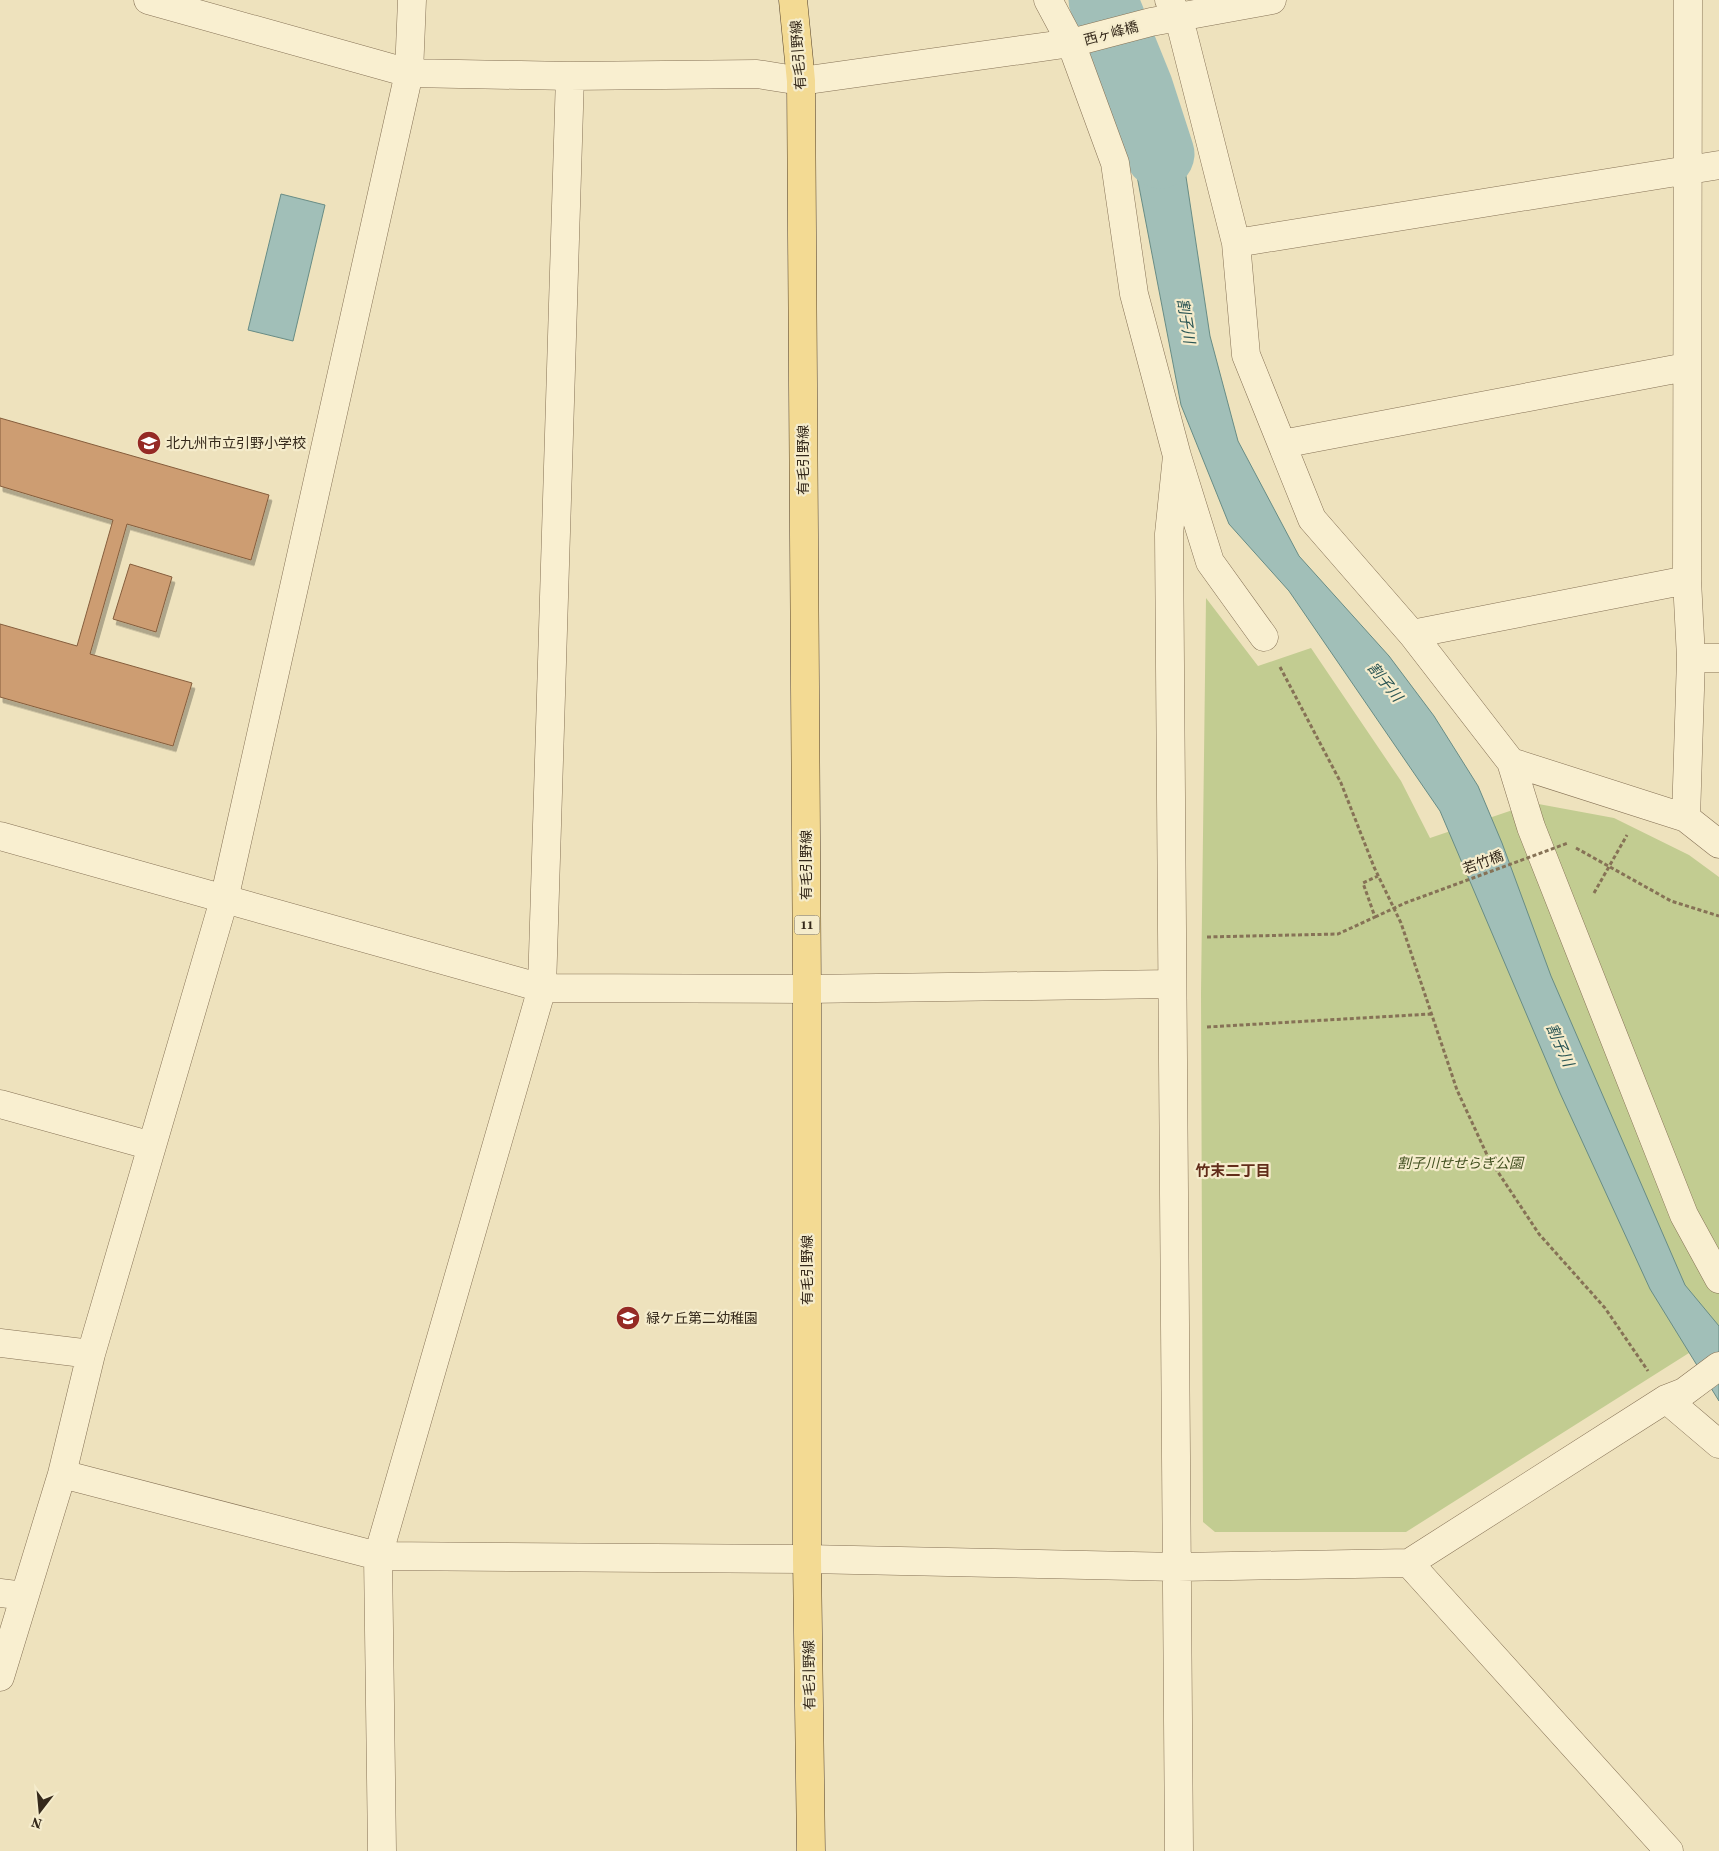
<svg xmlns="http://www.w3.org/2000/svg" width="1719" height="1851" viewBox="0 0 1719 1851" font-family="'Source Serif 4','Noto Sans JP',serif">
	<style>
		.green { fill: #c2cc91 }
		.water { fill: #a1bfb8; stroke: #688c85 }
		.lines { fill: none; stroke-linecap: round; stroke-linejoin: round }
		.river { stroke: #a1bfb8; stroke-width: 69 }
		.building { fill: #cd9d72; stroke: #855d3c; filter: url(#shadow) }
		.minor-casing { stroke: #867256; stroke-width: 29 }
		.major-casing { stroke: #53402b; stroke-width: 29 }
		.path { stroke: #867256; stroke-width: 3; stroke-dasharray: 4 2.5; stroke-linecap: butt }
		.minor { stroke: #f9efd0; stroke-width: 28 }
		.major { stroke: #f3da93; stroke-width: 28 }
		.path-bridge { stroke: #867256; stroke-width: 3; stroke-dasharray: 4 2.5; stroke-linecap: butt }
		.labels { text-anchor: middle; stroke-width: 4.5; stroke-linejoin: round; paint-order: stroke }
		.shield { fill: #f5eccc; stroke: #6f6450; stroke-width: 1 }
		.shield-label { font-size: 12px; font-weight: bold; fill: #35291b }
		.street-label { font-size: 14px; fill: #35291b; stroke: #f5eccc }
		.poi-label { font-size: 14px; fill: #35291b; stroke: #f5eccc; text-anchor: start }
		.park-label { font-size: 14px; font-style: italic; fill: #435121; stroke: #f5eccc }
		.water-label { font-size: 15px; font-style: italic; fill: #2a5554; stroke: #f5eccc }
		.neighbourhood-label { font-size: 15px; font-weight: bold; fill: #622d1a; stroke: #f5eccc }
	</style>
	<defs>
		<filter id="shadow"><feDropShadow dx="3" dy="5.5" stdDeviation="0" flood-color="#0004"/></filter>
	</defs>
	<rect width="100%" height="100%" fill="#eee2bd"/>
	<!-- green -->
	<path class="green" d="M1206 598 1258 666 1311 648 1401 781 1430 838 1533 803 1614 818 1689 855 1719 877V1334L1406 1532H1215L1203 1522 1201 993Z"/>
	<!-- water -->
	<path class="water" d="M1152 60 1185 170 1210 336 1238 441 1299 556 1389 656 1434 716 1478 786 1502 843 1551 976 1685 1285 1719 1326V1401L1650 1289 1560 1093 1440 811 1289 591 1229 524 1181 405 1132 150 1100 66Z
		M281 194 325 205 293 341 248 330Z"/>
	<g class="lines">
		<!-- river -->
		<path class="river" d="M1103 0 1139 89 1160 154"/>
	</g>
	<!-- building -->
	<path class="building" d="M0 418 269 495 251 560 127 524 90 654 192 683 173 746 0 697V624L77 646 113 520 0 486Z
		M130 564 172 577 156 632 113 619Z"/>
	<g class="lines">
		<!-- minor casing -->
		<g class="minor-casing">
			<path id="minor" d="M148 0 409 73 570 76 757 74 801 81 1071 43 1151 22 1272 0
				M1048 0 1071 43 1115 163 1134 294 1177 456 1210 562 1264 637
				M1169 0 1179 18 1236 243 1246 355 1312 519 1412 634 1511 762 1531 827 1684 1215 1719 1279
				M1236 243 1719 165
				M1282 444 1686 367
				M1177 456 1169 534 1179 1851
				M1412 634 1687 580
				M1691 658H1719
				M1511 762 1686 818 1719 844
				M1686 818 1691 658 1687 580 1688 0
				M0 836 542 988 807 989 1172 984
				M0 1104 152 1146
				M0 1343 91 1354
				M1666 1399 1719 1444
				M62 1474 378 1556 807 1559 1178 1567 1409 1563 1666 1399 1684 1392 1719 1366
				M1409 1563 1669 1851
				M0 1593 24 1596
				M0 1677 62 1474 91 1354 224 900 409 73 412 0
				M382 1851 378 1556 542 988 570 76"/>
		</g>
		<!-- major casing -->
		<g class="major-casing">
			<path id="major" d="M793 0 801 81 807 989V1559L811 1851"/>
		</g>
		<!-- path -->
		<path class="path" d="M1280 667 1341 783 1374 867 1401 923 1457 1090 1488 1157 1539 1234 1605 1308 1648 1371
			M1576 848 1671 901 1719 916
			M1594 893 1627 835
			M1207 937 1338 934 1375 917 1363 883 1378 876
			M1207 1027 1431 1014"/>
		<!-- minor -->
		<use href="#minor" class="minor"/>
		<!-- major -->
		<use href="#major" class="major"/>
		<!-- path-bridge -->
		<path class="path-bridge" d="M1375 917 1405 903 1568 843"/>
	</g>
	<!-- icons -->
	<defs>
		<g id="school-disc" transform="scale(1.25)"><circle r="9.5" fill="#952a25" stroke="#f5eccc"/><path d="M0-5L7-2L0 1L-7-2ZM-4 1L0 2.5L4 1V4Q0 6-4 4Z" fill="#fff"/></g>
	</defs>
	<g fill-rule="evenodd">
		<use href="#school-disc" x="149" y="443"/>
		<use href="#school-disc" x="628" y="1318"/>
	</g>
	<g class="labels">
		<!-- shield labels -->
		<rect class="shield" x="794.5" y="915.5" width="25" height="19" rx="4"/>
		<g class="shield-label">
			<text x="807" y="929">11</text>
		</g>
		<!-- street labels -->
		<g class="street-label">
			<text transform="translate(1111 33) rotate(-15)" y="5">西ヶ峰橋</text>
			<text transform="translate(798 55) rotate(-94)" y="5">有毛引野線</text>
			<text transform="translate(803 460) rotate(-90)" y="5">有毛引野線</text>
			<text transform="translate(1483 862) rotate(-20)" y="5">若竹橋</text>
			<text transform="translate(806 865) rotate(-90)" y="5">有毛引野線</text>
			<text transform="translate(807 1270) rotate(-90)" y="5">有毛引野線</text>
			<text transform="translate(809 1675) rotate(-91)" y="5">有毛引野線</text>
		</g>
		<!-- poi labels -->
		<g class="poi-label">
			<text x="166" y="448">北九州市立引野小学校</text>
			<text x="646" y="1323">緑ケ丘第二幼稚園</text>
		</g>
		<!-- park labels -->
		<g class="park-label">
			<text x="1460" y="1168">割子川せせらぎ公園</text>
		</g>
		<!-- water labels -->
		<g class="water-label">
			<text transform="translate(1186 321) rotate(81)" y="5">割子川</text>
			<text transform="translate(1385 682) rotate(51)" y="5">割子川</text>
			<text transform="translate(1560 1045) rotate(66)" y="5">割子川</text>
		</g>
		<!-- neighbourhood labels -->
		<g class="neighbourhood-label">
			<text x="1233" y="1176">竹末二丁目</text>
		</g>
	</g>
	<!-- north arrow -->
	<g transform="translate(40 1811) rotate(196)" stroke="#f5eccc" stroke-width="4" paint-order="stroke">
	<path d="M0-4L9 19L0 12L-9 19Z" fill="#35291b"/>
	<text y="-8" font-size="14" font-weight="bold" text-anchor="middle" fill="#35291b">N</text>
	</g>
</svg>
